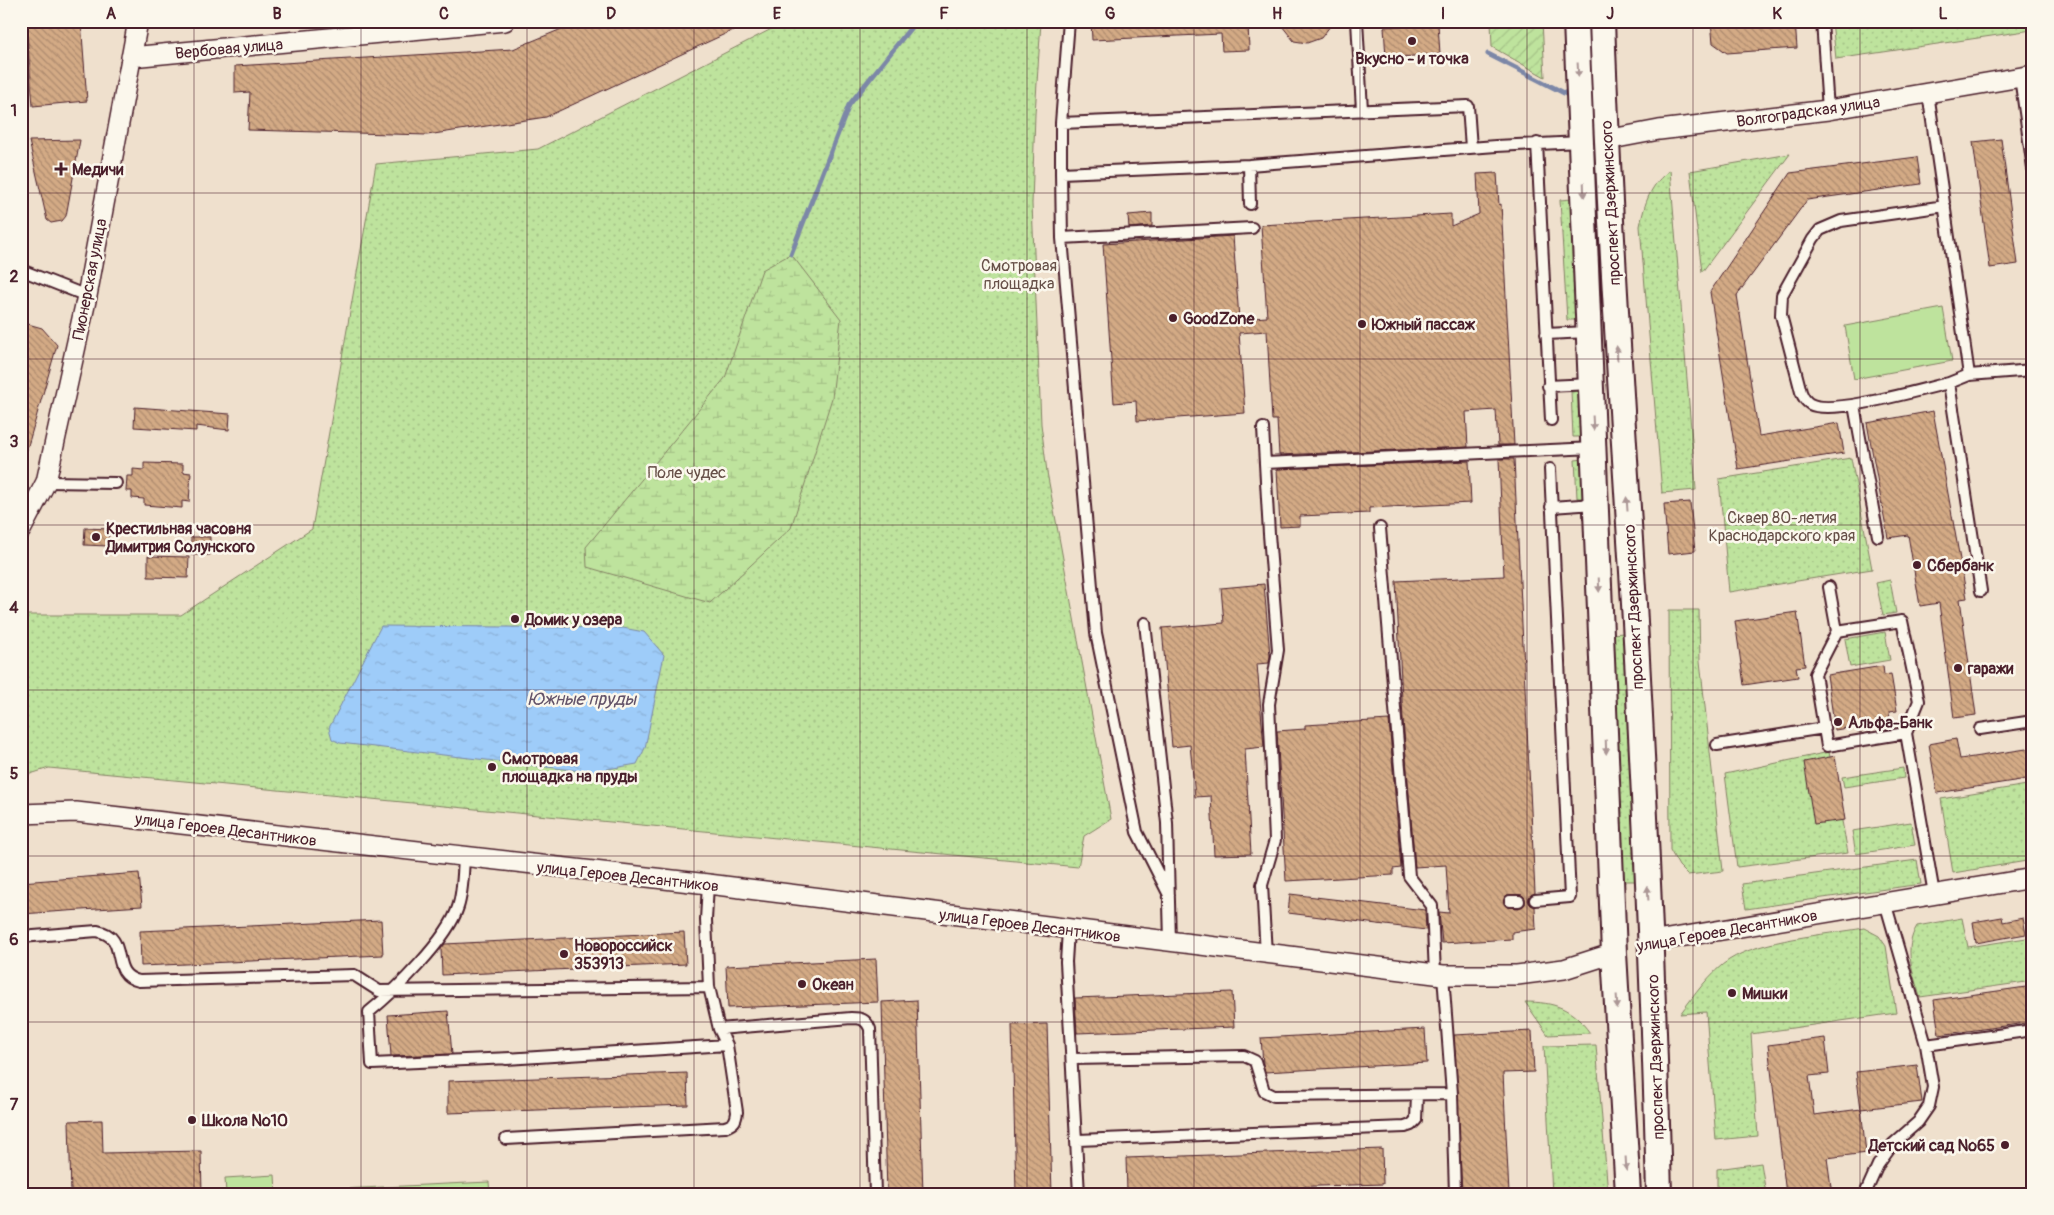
<svg xmlns="http://www.w3.org/2000/svg" width="2054" height="1215" viewBox="0 0 2054 1215" font-family="Pangolin,sans-serif">
	<style>
		.grass { fill: url(#grass-dots); stroke: #848164 }
		.wetland { fill: url(#wetland-marsh); stroke: #848164 }
		.garden { fill: url(#garden-furrows); stroke: #848164 }
		.pitch { fill: #bee39d; stroke: #848164 }
		.water { fill: url(#water-ripples); stroke: #7c87a7 }
		.lines { fill: none; stroke-linecap: round; stroke-linejoin: round }
		.stream { stroke: #7c87a7; stroke-width: 5 }
		.building { fill: url(#building-back-hatch); stroke: #4a1f2b; fill-rule: evenodd }
		.service-casing { stroke: #4a1f2b; stroke-width: 14 }
		.minor-casing { stroke: #4a1f2b; stroke-width: 22 }
		.tertiary-casing { stroke: #4a1f2b; stroke-width: 28 }
		.service { stroke: #fbf7ec; stroke-width: 10 }
		.minor { stroke: #fbf7ec; stroke-width: 19 }
		.tertiary { stroke: #fbf7ec; stroke-width: 24 }
		.oneway { fill: #ab9695 }
		.grid { fill: none; stroke: #4a1f2b; stroke-width: 1; stroke-opacity: 0.55 }
		.poi-dot { fill: #4a1f2b; stroke: #fbf7ec; stroke-width: 2 }
		.labels { text-anchor: middle; stroke-width: 5; stroke-linejoin: round; paint-order: stroke }
		.street-label { font-size: 16px; fill: #4a1f2b; stroke: #fbf7ec }
		.poi-label { font-size: 16px; font-weight: bold; fill: #4a1f2b; stroke: #fbf7ec; text-anchor: start }
		.park-label { font-size: 16px; fill: #675048; stroke: #fbf7ec }
		.water-label { font-size: 18px; font-style: italic; fill: #635369; stroke: #fbf7ec }
		.neatline { fill: none; stroke: #4a1f2b; stroke-width: 2 }
		.grid-label { font-size: 16px; text-anchor: middle; font-weight: bold; fill: #4a1f2b }
	</style>
	<defs>
		<pattern id="grass-dots" width="8" height="8" patternUnits="userSpaceOnUse" patternTransform="scale(1.25)"><rect width="8" height="8" fill="#bee39d"/><path d="M2 2h.1M6 6h.1" fill="none" stroke="#a5c287" stroke-width="1.8" stroke-linecap="round"/></pattern>
		<pattern id="wetland-marsh" width="20" height="14" patternUnits="userSpaceOnUse" patternTransform="scale(1.25)"><rect width="20" height="14" fill="#bee39d"/><path d="M1 5h8M5 5V1M11 12h8M15 12V8" fill="none" stroke="#a5c287"/></pattern>
		<pattern id="garden-furrows" width="10" height="10" patternUnits="userSpaceOnUse" patternTransform="scale(1.25)"><rect width="10" height="10" fill="#bee39d"/><path d="M-1 1l2-2M0 10L10 0M9 11l2-2" fill="none" stroke="#a5c287"/></pattern>
		<pattern id="water-ripples" width="26" height="14" patternUnits="userSpaceOnUse" patternTransform="scale(1.25)"><rect width="26" height="14" fill="#9eccf9"/><path d="M2 4q2-2 4 0t4 0M15 11q2-2 4 0t4 0" fill="none" stroke="#8aafd6"/></pattern>
		<pattern id="building-back-hatch" width="6" height="6" patternUnits="userSpaceOnUse" patternTransform="scale(1.25)"><rect width="6" height="6" fill="#d3aa85"/><path d="M-1 5l2 2M0 0l6 6M5-1l2 2" fill="none" stroke="#ad8a6d"/></pattern>
	</defs>
	<rect width="100%" height="100%" fill="#efe0cd"/>
	<filter id="ink" filterUnits="userSpaceOnUse"><feTurbulence type="fractalNoise" baseFrequency=".02" numOctaves="2"/><feDisplacementMap in="SourceGraphic" scale="10" xChannelSelector="R" yChannelSelector="G"/><feConvolveMatrix kernelMatrix="1 2 1 2 8 2 1 2 1" color-interpolation-filters="sRGB"/></filter>
	<g filter="url(#ink)">
		<!-- grass -->
		<path class="grass" d="M787 21H1041L1035 114 1032 204 1041 424 1047 472 1111 819 1084 836 1078 867 49 768 21 777V615H181L312 529 376 164 538 149Z
			M1832 21H2031L2032 30 1836 59Z
			M1790 154 1702 272 1690 171Z
			M1670 170 1696 490 1662 493 1640 226C1645 202 1650 185 1670 170Z
			M1572 199 1579 320H1567L1560 200Z
			M1571 391H1582L1584 437H1573Z
			M1851 458 1872 569 1729 592 1719 479Z
			M1584 459 1586 498H1577L1575 460Z
			M1890 580 1896 613 1883 615 1876 583Z
			M1669 610H1699L1700 661 1723 871 1688 875 1679 866 1670 850Z
			M1885 632 1890 660 1850 667 1845 639Z
			M1624 633 1635 881H1623L1611 634Z
			M1829 752 1848 853 1737 867 1725 774Z
			M1903 768 1904 778 1844 787 1842 777Z
			M2033 784V860L1953 873 1941 799Z
			M1911 822 1915 845 1856 854 1852 831Z
			M1917 860 1921 884 1746 909 1742 884Z
			M1962 918 1968 947 2033 937V981L1920 997C1913 973 1903 949 1917 926Z
			M1864 928 1879 936 1886 946 1896 1013 1751 1034 1758 1136 1716 1140 1706 1012 1680 1014C1693 997 1711 971 1729 960 1762 939 1824 935 1864 928Z
			M1525 1002C1555 1002 1572 1008 1590 1033L1548 1035Z
			M1596 1045 1608 1194H1552L1544 1046Z
			M1761 1163 1766 1194H1717V1169Z"/>
		<!-- wetland -->
		<path class="wetland" d="M791 254 841 319 832 398 791 528 710 603 587 567 586 547 725 378 762 270Z"/>
		<!-- garden -->
		<path class="garden" d="M1491 21H1542L1545 77 1492 47Z"/>
		<!-- pitch -->
		<path class="pitch" d="M1943 308 1952 361 1854 379 1845 326Z
			M275 1175 276 1192 489 1182 490 1194H226L225 1178Z"/>
		<!-- water -->
		<path class="water" d="M381 626 623 628 644 632 664 655 645 748 637 764 590 772 340 743 332 739 329 728Z"/>
		<g class="lines">
			<!-- stream -->
			<path class="stream" d="M1488 54 1570 96
				M791 254 849 105 916 21"/>
		</g>
		<!-- building -->
		<path class="building" d="M26 21H81L87 101 33 106Z
			M581 21H753L546 117 427 135 248 130 250 92 235 93V66L513 49Z
			M1091 21H1248L1249 50 1222 51 1221 34 1092 40Z
			M1278 21H1334L1321 38 1307 43 1294 41Z
			M1711 21H1795L1797 48 1727 53 1713 43Z
			M1438 24 1440 54 1386 58 1384 27Z
			M2001 139 2018 264 1990 268 1973 142Z
			M80 140 66 216 62 221 51 223 47 220 29 141Z
			M1917 157 1921 184 1807 200 1737 295 1759 436 1839 423 1844 453 1738 469 1710 292 1790 173Z
			M1497 173 1499 205 1501 204 1514 445H1498L1496 410 1466 412 1468 447 1279 455 1277 420H1272L1267 331 1239 333 1245 413 1137 421 1136 401 1114 403 1103 244 1233 236 1239 319 1267 317 1261 225 1451 214V226L1479 214 1477 174Z
			M1152 213V226L1129 228 1128 215Z
			M21 322 42 328 57 345 25 456 21 455Z
			M135 407 230 414 229 430 196 426V431L134 427Z
			M1933 411 1967 598 1960 599 1976 715 1954 718 1939 603 1920 606 1908 535 1888 538 1867 423Z
			M1499 459H1514L1535 893 1531 895 1528 900 1530 904 1535 907 1536 929 1512 932V939L1442 943 1439 912 1449 913 1446 865 1415 867 1403 720 1396 581 1504 576ZM1507 895H1522L1525 898V904L1519 908 1507 907 1503 901Z
			M1469 461 1471 503 1369 508V513L1300 516V526L1280 527 1277 469Z
			M144 463 183 464V472L191 473 189 502 182 501V508L144 505V499L132 498V491H126L127 476H133V469L144 470Z
			M1690 502 1695 551 1668 554 1664 504Z
			M85 528 109 529 108 546 84 545Z
			M191 537H210V555H191Z
			M148 556 189 557 188 578 148 577Z
			M1264 584 1270 656 1269 663 1257 664 1264 747 1245 749 1251 854 1214 855 1211 796 1195 797 1190 745 1172 747 1162 628 1224 623 1221 588Z
			M1797 612 1805 666 1796 667 1798 677 1744 685 1735 621Z
			M1883 666 1884 675 1891 674 1897 711 1889 712 1890 721 1835 730 1827 675Z
			M1389 720 1401 868 1393 869V875L1286 881 1277 731 1305 729V725Z
			M1956 739 1960 759 2033 748V778L1937 793 1929 744Z
			M1835 756 1845 820 1814 824 1804 762Z
			M139 873 142 906 21 914V882Z
			M1290 894 1425 910 1426 930 1288 913Z
			M2002 917 2003 922 2023 918 2026 934 1976 943 1973 922Z
			M381 920 383 955 141 966 140 931Z
			M684 932 686 964 442 975 441 949 445 944Z
			M876 959 878 1002 728 1008 726 966Z
			M2033 986V1022L1939 1035 1934 1000Z
			M1232 992 1234 1027 1077 1033 1075 998Z
			M917 1000 923 1194H887L882 1002Z
			M448 1011 452 1054 391 1056 388 1015Z
			M1047 1024 1052 1194H1016L1012 1025Z
			M1425 1029 1427 1063 1265 1072 1263 1064 1261 1038Z
			M1532 1031 1534 1072 1503 1073 1509 1194H1462L1454 1035Z
			M1825 1038 1829 1074 1809 1076 1814 1115 1861 1109 1866 1153 1827 1158 1832 1194H1786L1768 1045Z
			M1917 1065 1922 1102 1861 1109 1856 1072Z
			M687 1073 688 1105 448 1113V1081Z
			M102 1120 103 1153 201 1151 202 1194H152V1189L104 1190V1194H71L69 1121Z
			M1382 1149 1383 1184 1127 1192 1126 1158Z"/>
		<g class="lines">
			<!-- service casing -->
			<g class="service-casing">
				<path id="service" d="M1357 21 1362 110
					M1822 21 1828 110
					M2020 77 2033 169
					M1928 93 1969 375 1949 383 1981 591
					M1061 123 1468 106 1471 148
					M1537 143 1551 420
					M1249 165 1250 204
					M1061 173V123L1069 21
					M1945 206 1841 221 1820 230 1813 239 1782 295 1781 315 1801 392C1803 397 1805 401 1810 404 1832 416 1922 389 1949 383
					M1062 238 1252 228
					M21 270 87 296
					M1546 334 1588 332
					M1969 375 2033 370
					M1548 386 1591 384
					M1854 405 1878 536
					M1263 428 1269 534 1278 650 1269 704 1275 840 1262 885 1266 954
					M1265 463 1594 448
					M46 482 116 483
					M1551 507 1595 504
					M1380 528 1409 876 1432 906 1435 974
					M1829 587 1837 631 1902 621 1919 701 1906 733 1934 894
					M1145 623 1167 823 1170 942
					M1837 631 1815 674 1827 746 1906 733
					M1980 729 2033 721
					M1717 745 1824 728
					M464 857C463 873 463 892 458 907 448 939 395 991 369 1012L372 1064 511 1058
					M1169 895 1137 832 1096 633 1062 238 1061 173 1249 165 1496 146 1581 142
					M1535 900 1570 897 1550 469
					M1510 901H1519
					M1068 930 1066 962 1079 1194
					M21 937 97 931C131 937 107 974 139 981L354 975 379 991 709 987
					M1443 975 1452 1094 1455 1194
					M719 1029 851 1018C861 1018 866 1019 870 1029L875 1194
					M1926 1045 2033 1030
					M506 1059 727 1045
					M1072 1059 1244 1056 1255 1061 1264 1091 1274 1096 1452 1094
					M506 1139 725 1127C734 1124 736 1121 737 1112L727 1045 719 1029 709 987 706 920 708 884
					M1078 1140 1405 1127 1411 1125 1416 1120 1417 1095
					M1865 1194 1878 1165 1893 1144 1918 1122 1929 1106 1933 1087 1926 1045 1885 902"/>
			</g>
			<!-- minor casing -->
			<g class="minor-casing">
				<path id="minor" d="M131 57 505 21
					M1606 140 1659 130 1828 110 2033 75
					M21 530 46 482 87 296 138 21
					M21 814 76 812 708 884 1443 975H1517L1564 969 1614 953
					M1650 942 2033 878"/>
			</g>
			<!-- tertiary casing -->
			<g class="tertiary-casing">
				<path id="tertiary" d="M1576 21 1614 953 1628 1194
					M1602 21C1609 216 1622 410 1634 604 1645 801 1654 997 1659 1194"/>
			</g>
			<!-- service -->
			<use href="#service" class="service"/>
			<!-- minor -->
			<use href="#minor" class="minor"/>
			<!-- tertiary -->
			<use href="#tertiary" class="tertiary"/>
		</g>
		<!-- one-way arrows -->
		<defs><path id="oneway-solid" d="M-6-.8H1V-3.2L6.5 0L1 3.2V.8H-6Z" transform="scale(1.25)"/></defs>
		<g class="oneway">
			<use href="#oneway-solid" transform="translate(1578 70) rotate(87)"/>
			<use href="#oneway-solid" transform="translate(1584 190) rotate(88)"/>
			<use href="#oneway-solid" transform="translate(1617 353) rotate(-93)"/>
			<use href="#oneway-solid" transform="translate(1593 423) rotate(87)"/>
			<use href="#oneway-solid" transform="translate(1627 504) rotate(-94)"/>
			<use href="#oneway-solid" transform="translate(1599 585) rotate(88)"/>
			<use href="#oneway-solid" transform="translate(1606 747) rotate(88)"/>
			<use href="#oneway-solid" transform="translate(1648 893) rotate(-93)"/>
			<use href="#oneway-solid" transform="translate(1617 1002) rotate(87)"/>
			<use href="#oneway-solid" transform="translate(1626 1164) rotate(87)"/>
		</g>
	</g>
	<!-- grid -->
	<path class="grid" d="M194 21V1194M361 21V1194M527 21V1194M694 21V1194M860 21V1194M1027 21V1194M1194 21V1194M1360 21V1194M1527 21V1194M1693 21V1194M1860 21V1194M21 193H2033M21 359H2033M21 525H2033M21 690H2033M21 856H2033M21 1022H2033"/>
	<!-- markers -->
	<g class="poi-dot">
		<circle cx="1412" cy="41" r="5"/>
		<path d="M58.5 161.5h5v5h5v5h-5v5h-5v-5h-5v-5h5z"/>
		<circle cx="1173" cy="318" r="5"/>
		<circle cx="1362" cy="324" r="5"/>
		<circle cx="96" cy="537" r="5"/>
		<circle cx="1917" cy="565" r="5"/>
		<circle cx="515" cy="619" r="5"/>
		<circle cx="1958" cy="668" r="5"/>
		<circle cx="1838" cy="722" r="5"/>
		<circle cx="492" cy="767" r="5"/>
		<circle cx="564" cy="954" r="5"/>
		<circle cx="802" cy="984" r="5"/>
		<circle cx="1732" cy="993" r="5"/>
		<circle cx="192" cy="1120" r="5"/>
		<circle cx="2005" cy="1145" r="5"/>
	</g>
	<g class="labels">
		<!-- street labels -->
		<g class="street-label">
			<text transform="translate(229 48) rotate(-5)" y="6">Вербовая улица</text>
			<text transform="translate(1808 111) rotate(-8)" y="6">Волгоградская улица</text>
			<text transform="translate(1610 203) rotate(-93)" y="6">проспект Дзержинского</text>
			<text transform="translate(89 279) rotate(-79)" y="6">Пионерская улица</text>
			<text transform="translate(1633 607) rotate(-93)" y="6">проспект Дзержинского</text>
			<text transform="translate(226 829) rotate(7)" y="6">улица Героев Десантников</text>
			<text transform="translate(628 876) rotate(6)" y="6">улица Героев Десантников</text>
			<text transform="translate(1030 925) rotate(7)" y="6">улица Героев Десантников</text>
			<text transform="translate(1727 930) rotate(-10)" y="6">улица Героев Десантников</text>
			<text transform="translate(1655 1057) rotate(-92)" y="6">проспект Дзержинского</text>
		</g>
		<!-- poi labels -->
		<g class="poi-label">
			<text x="1412" y="64" text-anchor="middle">Вкусно - и точка</text>
			<text x="72" y="175">Медичи</text>
			<text x="1183" y="324">GoodZone</text>
			<text x="1372" y="330">Южный пассаж</text>
			<text x="106" y="534">Крестильная часовня<tspan x="106" dy="18">Димитрия Солунского</tspan></text>
			<text x="1927" y="571">Сбербанк</text>
			<text x="525" y="625">Домик у озера</text>
			<text x="1968" y="674">гаражи</text>
			<text x="1848" y="728">Альфа-Банк</text>
			<text x="502" y="764">Смотровая<tspan x="502" dy="18">площадка на пруды</tspan></text>
			<text x="574" y="951">Новороссийск<tspan x="574" dy="18">353913</tspan></text>
			<text x="812" y="990">Океан</text>
			<text x="1742" y="999">Мишки</text>
			<text x="202" y="1126">Школа №10</text>
			<text x="1995" y="1151" text-anchor="end">Детский сад №65</text>
		</g>
		<!-- park labels -->
		<g class="park-label">
			<text x="1019" y="271">Смотровая<tspan x="1019" dy="18">площадка</tspan></text>
			<text x="687" y="478">Поле чудес</text>
			<text x="1782" y="523">Сквер 80-летия<tspan x="1782" dy="18">Краснодарского края</tspan></text>
		</g>
		<!-- water labels -->
		<g class="water-label">
			<text x="582" y="705">Южные пруды</text>
		</g>
	</g>
	<!-- margin -->
	<rect width="2054" height="1215" fill="none" stroke="#fbf7ec" stroke-width="55"/>
	<rect x="28" y="28" width="1998" height="1160" class="neatline"/>
	<g class="grid-label">
		<text x="111" y="19">A</text>
		<text x="277" y="19">B</text>
		<text x="444" y="19">C</text>
		<text x="611" y="19">D</text>
		<text x="777" y="19">E</text>
		<text x="944" y="19">F</text>
		<text x="1110" y="19">G</text>
		<text x="1277" y="19">H</text>
		<text x="1443" y="19">I</text>
		<text x="1610" y="19">J</text>
		<text x="1777" y="19">K</text>
		<text x="1943" y="19">L</text>
		<text x="14" y="116">1</text>
		<text x="14" y="282">2</text>
		<text x="14" y="447">3</text>
		<text x="14" y="613">4</text>
		<text x="14" y="779">5</text>
		<text x="14" y="945">6</text>
		<text x="14" y="1110">7</text>
	</g>
</svg>
